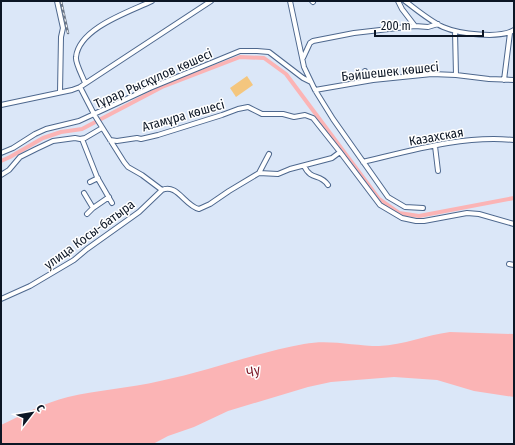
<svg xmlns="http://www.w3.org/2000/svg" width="515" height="445" viewBox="0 0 515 445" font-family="'Fira Sans Condensed',sans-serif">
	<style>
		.green { fill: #f4c67e }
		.water { fill: #fbb4b5 }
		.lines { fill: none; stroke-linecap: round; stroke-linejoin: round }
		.canal { stroke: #fbb4b5; stroke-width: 4 }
		.street-casing { stroke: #4e688e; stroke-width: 6 }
		.street { stroke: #fff; stroke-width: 4 }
		.rail-casing { stroke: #6c7787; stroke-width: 2.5 }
		.rail { stroke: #fff; stroke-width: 1; stroke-dasharray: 3; stroke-linecap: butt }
		.labels { text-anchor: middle; stroke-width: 3; stroke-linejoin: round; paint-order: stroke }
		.street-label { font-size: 13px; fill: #0c1625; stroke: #fff }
		.water-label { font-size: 14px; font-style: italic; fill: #7f1b2a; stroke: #fff }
	</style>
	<rect width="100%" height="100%" fill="#dbe7f8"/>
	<!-- green -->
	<path class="green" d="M247 76 253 85 236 97 230 88Z"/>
	<!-- water -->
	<path class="water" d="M450 332 514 334V397L474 391 437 380 394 377 331 382 308 387 228 411 194 427 168 436 153 444H1V425C22 415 44 403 68 397 98 390 130 388 160 381 208 371 255 353 304 344 329 339 354 346 379 346 404 345 426 335 450 332Z"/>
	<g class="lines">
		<!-- canal -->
		<path class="canal" d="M1 161 10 157 43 138 61 132 82 129 162 87 240 57 264 58 286 74 379 199 399 213 419 216 514 198"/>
		<!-- street casing -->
		<g class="street-casing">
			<path id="street" d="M57 1 63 28 61 37 60 92
				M290 1 304 67 315 90 333 119 388 197 405 207 423 208
				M312 1 313 2
				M398 1 402 9 415 26
				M405 1C417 10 430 21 443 27 459 34 500 39 514 30
				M455 31 456 75
				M303 58 310 43 313 41 354 33 415 26 428 27 438 24
				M365 71 367 81
				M504 80 510 33
				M85 83C83 77 75 63 76 57 79 28 129 12 152 1
				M80 87 95 116 124 162 128 167 142 175 162 190
				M315 90 373 80 432 74 456 75 489 79 514 80
				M1 105 72 90 80 87 211 1
				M82 139 97 177 112 203
				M110 140 117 141 137 138 141 139 158 135 222 115 238 109 248 107 262 114H283L294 117 305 115 313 118 340 152
				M435 146 438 171
				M1 153 13 148 35 134 46 129 79 121 150 88 240 51H257L269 52 303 78 311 82
				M363 162C413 150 463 135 514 140
				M304 166C312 182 319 172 328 185
				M259 173 269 154
				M1 175 9 170 20 157 36 149 53 141 75 138 80 139 85 138 102 128
				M90 182 98 178
				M84 193 93 208 109 197
				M87 214 93 208
				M509 264 514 265
				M1 299 30 286 74 260 87 249 139 212 162 190C177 183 185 206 199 209L210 204 229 191 259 173 278 174 290 169 332 158 340 152 380 205 402 218 416 221H424L467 213 479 214 514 224"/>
		</g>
		<!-- street -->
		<use href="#street" class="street"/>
		<!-- rail casing -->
		<g class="rail-casing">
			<path id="rail" d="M61 1 68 33"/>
		</g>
		<!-- rail -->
		<use href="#rail" class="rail"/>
	</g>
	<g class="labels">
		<!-- street labels -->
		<g class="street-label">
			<text transform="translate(390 71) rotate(-6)" y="5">Бәйшешек көшесі</text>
			<text transform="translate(153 78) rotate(-24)" y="5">Тұрар Рысқұлов көшесі</text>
			<text transform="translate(183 115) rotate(-16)" y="5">Атамұра көшесі</text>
			<text transform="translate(436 136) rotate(-10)" y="5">Казахская</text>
			<text transform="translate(89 234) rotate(-36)" y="5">улица Косы-батыра</text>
		</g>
		<!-- water labels -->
		<g class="water-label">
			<text transform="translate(253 371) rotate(-17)" y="5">Чу</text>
		</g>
	</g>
	<!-- border -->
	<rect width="515" height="445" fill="none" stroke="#0c1625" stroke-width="4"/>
	<!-- north arrow -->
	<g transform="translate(32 413) rotate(59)" stroke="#ffffff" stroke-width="3" paint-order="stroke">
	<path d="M0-3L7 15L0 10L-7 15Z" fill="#0c1625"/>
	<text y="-6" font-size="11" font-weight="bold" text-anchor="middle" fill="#0c1625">С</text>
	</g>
	<!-- scale -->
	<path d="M375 30v6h108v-6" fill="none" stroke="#0c1625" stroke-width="2"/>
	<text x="381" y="30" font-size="12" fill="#0c1625" stroke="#ffffff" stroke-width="3" paint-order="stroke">200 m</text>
</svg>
